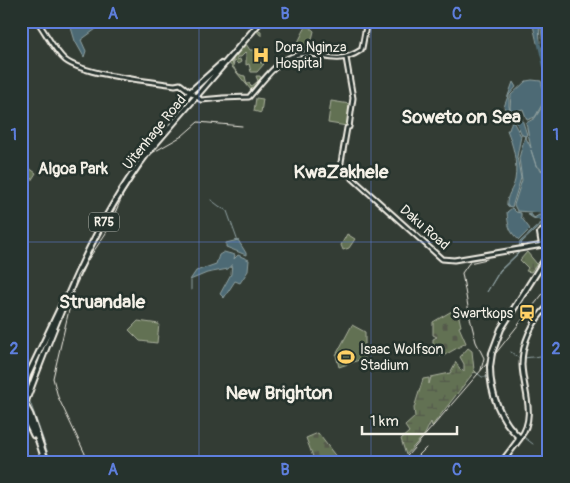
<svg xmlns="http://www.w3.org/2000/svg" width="570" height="483" viewBox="0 0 570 483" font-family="Pangolin,sans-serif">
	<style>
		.green { fill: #627153; stroke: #abb19e }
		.wetland { fill: url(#wetland-marsh); stroke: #abb19e }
		.cemetery { fill: url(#cemetery-stones); stroke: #abb19e }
		.water { fill: #4d6b74; stroke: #90a1a2 }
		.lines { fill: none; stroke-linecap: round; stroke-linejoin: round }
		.stream { stroke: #90a1a2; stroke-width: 1 }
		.river { stroke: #4d6b74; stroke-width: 3 }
		.secondary-casing { stroke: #f4f1e8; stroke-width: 7 }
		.primary-casing { stroke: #f4f1e8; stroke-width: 8 }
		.highway-casing { stroke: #f4f1e8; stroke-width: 9 }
		.secondary { stroke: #26332d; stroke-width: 3 }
		.primary { stroke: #26332d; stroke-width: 4 }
		.highway { stroke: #26332d; stroke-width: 5 }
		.rail { stroke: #f4f1e8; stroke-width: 1 }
		.primary-bridge-casing { stroke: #f4f1e8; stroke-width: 8; stroke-linecap: butt }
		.highway-bridge-casing { stroke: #f4f1e8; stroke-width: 9; stroke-linecap: butt }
		.primary-bridge { stroke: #26332d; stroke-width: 4 }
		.highway-bridge { stroke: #26332d; stroke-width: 5 }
		.grid { fill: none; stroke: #5e7fdd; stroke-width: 1; stroke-opacity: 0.55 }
		.labels { text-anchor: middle; stroke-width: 5; stroke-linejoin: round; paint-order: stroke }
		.shield { fill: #26332d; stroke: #b6b8b0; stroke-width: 1 }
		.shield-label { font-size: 12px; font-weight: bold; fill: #f4f1e8 }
		.poi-label { font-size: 14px; fill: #f4f1e8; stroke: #26332d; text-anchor: start }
		.street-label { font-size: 14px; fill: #f4f1e8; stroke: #26332d }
		.quarter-label { font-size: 16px; font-weight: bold; fill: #f4f1e8; stroke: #26332d }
		.district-label { font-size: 19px; font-weight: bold; fill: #f4f1e8; stroke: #26332d }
		.neatline { fill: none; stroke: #5e7fdd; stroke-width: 2 }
		.grid-label { font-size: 16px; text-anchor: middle; font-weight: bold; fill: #5e7fdd }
	</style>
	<defs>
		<pattern id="wetland-marsh" width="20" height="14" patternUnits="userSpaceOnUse" patternTransform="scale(1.25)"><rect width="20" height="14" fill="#627153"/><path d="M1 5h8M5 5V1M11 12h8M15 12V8" fill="none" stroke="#545a4c"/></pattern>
		<pattern id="cemetery-stones" width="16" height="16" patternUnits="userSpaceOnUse" patternTransform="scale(1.25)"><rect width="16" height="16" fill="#627153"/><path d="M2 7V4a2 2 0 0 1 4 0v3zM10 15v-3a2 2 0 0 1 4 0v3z" fill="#545a4c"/></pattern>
	</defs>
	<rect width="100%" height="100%" fill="#333c34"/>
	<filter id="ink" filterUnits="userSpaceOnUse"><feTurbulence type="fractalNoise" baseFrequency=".02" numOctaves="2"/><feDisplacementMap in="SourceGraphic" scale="10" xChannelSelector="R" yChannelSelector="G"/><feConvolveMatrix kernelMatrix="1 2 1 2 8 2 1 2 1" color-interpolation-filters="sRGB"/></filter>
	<g filter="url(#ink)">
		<!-- green -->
		<path class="green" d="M262 21H267L256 29 261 31V36L256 30 245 43 249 40 246 44 250 50H254L259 62 264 64 257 72H251L249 64 246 65V52L241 57H237V60L240 59 241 62 238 64 235 61 233 65V57C230 65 237 76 245 76L247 85 249 82 251 87 258 81 256 76H260L261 78 251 90 228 62Z
			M307 25 314 31 309 52 293 53C297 45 301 35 307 25Z
			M256 98 263 99 261 113 254 111Z
			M331 101 350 104 347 126 328 123Z
			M25 165 36 173 31 181 21 175Z
			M347 234 355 239 349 248 343 250 341 245Z
			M138 321 159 324 157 343 140 341 129 330Z
			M352 325 365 332V358L339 367 336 355Z"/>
		<!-- wetland -->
		<path class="wetland" d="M527 252 537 264 531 272 526 271 528 268 520 260Z
			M468 348 472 351 474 370 477 373 474 372 432 426 431 422 425 434 406 455 401 439 409 432 405 426 415 417 414 408 423 379 429 378V384L431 377 450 373 456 362 460 370 464 371V364L460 357Z"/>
		<!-- cemetery -->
		<path class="cemetery" d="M457 308 461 326 459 327 466 343 443 356 433 355V339L437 337 433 335V322Z
			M318 433 340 462H315L306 438Z"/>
		<!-- water -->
		<path class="water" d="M69 21H107L81 40 86 51 84 57 75 41Z
			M532 21H539L540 43H537Z
			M540 21H549V44L543 43Z
			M544 45H549V76L542 47Z
			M532 80 541 81 546 100 544 101 535 117 527 120 523 109 519 110C522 119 524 125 527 135L525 136 531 148 526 123 535 118 545 102 549 104V169L542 170 536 165 531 150 536 166 542 171 549 170V207L543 213 517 211 514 205 522 180 519 158 525 136 522 135 510 108 511 95 526 81Z
			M513 82 516 87 509 95V106L511 118 521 136 517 157 521 178 512 207 507 206C506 195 513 190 515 180 518 163 513 145 507 130H509L512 120 504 107Z
			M512 208 516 212 521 213V217L530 229 519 240C509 232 508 225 507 212Z
			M527 214H531L534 218 539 215 549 217V220H546L522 242 518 254 500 271 487 292 500 270 518 253 520 242 543 221 533 218Z
			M238 240 246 253V255L226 247V243Z
			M224 252 235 255 234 259 238 255 249 260 248 271 240 283 235 281 224 298 220 294 231 274 232 264 228 269 207 273 190 280 196 271 216 264 219 255Z
			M549 362V380L543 378 541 373Z"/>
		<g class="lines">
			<!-- stream -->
			<path class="stream" d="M211 200 223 209
				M224 209 227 211 237 239
				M191 290V281
				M511 352 520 359
				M524 358 549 355
				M21 363 23 368
				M477 373 482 377H493L496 394 509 422
				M21 374 23 373
				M29 399 51 462
				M512 428 533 444"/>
			<!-- river -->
			<path class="river" d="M538 39 549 86"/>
			<!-- secondary casing -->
			<g class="secondary-casing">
				<path id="secondary" d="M37 21C46 33 54 50 65 60 84 75 148 81 175 85L180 84 201 100 223 98
					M362 48 367 21
					M346 58 353 98 349 127
					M250 96C263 81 275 63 293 56 317 46 331 70 361 50
					M222 98 249 97
					M340 167 442 259 454 260 549 244
					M340 168 347 128
					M520 438C537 416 523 390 522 365 522 342 533 321 549 305"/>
			</g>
			<!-- primary casing -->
			<g class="primary-casing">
				<path id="primary" d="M144 154 190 92 221 64
					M542 245 540 233 544 230H549
					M492 353 501 329 549 253
					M490 367C490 394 500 420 520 438L502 462
					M21 395 28 375 61 306
					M26 401C58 316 91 228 146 155L261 21"/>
			</g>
			<!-- highway casing -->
			<g class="highway-casing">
				<path id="highway" d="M21 391 23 390
					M21 398 30 415 46 462
					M21 408 34 435"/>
			</g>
			<!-- secondary -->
			<use href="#secondary" class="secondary"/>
			<!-- primary -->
			<use href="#primary" class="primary"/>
			<!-- highway -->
			<use href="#highway" class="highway"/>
			<!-- rail -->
			<path class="rail" d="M481 370 484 358 476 342 470 318 462 273 469 263 487 259
				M415 459 426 448
				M89 462 58 397 53 378 77 276 106 233 123 195 145 159 152 153 182 136 198 122 242 126
				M402 462 496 353 549 286"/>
			<!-- primary-bridge casing -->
			<g class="primary-bridge-casing">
				<path id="primary-bridge" d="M490 367 492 353"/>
			</g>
			<!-- highway-bridge casing -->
			<g class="highway-bridge-casing">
				<path id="highway-bridge" d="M23 409 25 406"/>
			</g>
			<!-- primary-bridge -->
			<use href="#primary-bridge" class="primary-bridge"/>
			<!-- highway-bridge -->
			<use href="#highway-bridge" class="highway-bridge"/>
		</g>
	</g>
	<!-- grid -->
	<path class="grid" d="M199 21V462M371 21V462M21 242H549"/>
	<!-- icons -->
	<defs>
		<g id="hospital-bare" transform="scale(1.35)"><path d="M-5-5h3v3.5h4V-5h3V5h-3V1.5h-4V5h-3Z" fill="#ffd166" stroke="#26332d" stroke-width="2.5" paint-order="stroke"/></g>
		<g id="station-bare" transform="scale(1.35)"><path d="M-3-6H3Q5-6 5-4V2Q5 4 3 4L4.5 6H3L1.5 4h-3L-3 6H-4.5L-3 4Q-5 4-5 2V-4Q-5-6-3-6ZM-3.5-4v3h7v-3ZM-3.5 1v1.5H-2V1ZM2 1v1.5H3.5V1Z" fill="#ffd166" stroke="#26332d" stroke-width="2.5" paint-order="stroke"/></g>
		<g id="stadium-bare" transform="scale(1.35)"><path d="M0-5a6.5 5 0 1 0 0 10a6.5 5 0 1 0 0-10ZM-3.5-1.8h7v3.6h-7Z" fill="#ffd166" stroke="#26332d" stroke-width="2.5" paint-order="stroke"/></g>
	</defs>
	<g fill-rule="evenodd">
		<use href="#hospital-bare" x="261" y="55"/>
		<use href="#station-bare" x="527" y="313"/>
		<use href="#stadium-bare" x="346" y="357"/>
	</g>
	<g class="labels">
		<!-- shield labels -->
		<rect class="shield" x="89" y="212.5" width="30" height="19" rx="4"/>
		<g class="shield-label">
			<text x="104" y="226">R75</text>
		</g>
		<!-- poi labels -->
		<g class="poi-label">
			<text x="275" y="52">Dora Nginza<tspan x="275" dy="16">Hospital</tspan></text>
			<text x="513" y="318" text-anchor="end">Swartkops</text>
			<text x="360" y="354">Isaac Wolfson<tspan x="360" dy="16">Stadium</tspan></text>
		</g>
		<!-- street labels -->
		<g class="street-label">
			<text transform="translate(154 132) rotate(-51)" y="5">Uitenhage Road</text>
			<text transform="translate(425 227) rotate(41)" y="5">Daku Road</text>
		</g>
		<!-- quarter labels -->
		<g class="quarter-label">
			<text x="73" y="174">Algoa Park</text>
		</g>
		<!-- district labels -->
		<g class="district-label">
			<text x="461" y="123">Soweto on Sea</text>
			<text x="341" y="178">KwaZakhele</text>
			<text x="102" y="308">Struandale</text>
			<text x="279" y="399">New Brighton</text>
		</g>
	</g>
	<!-- margin -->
	<rect width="570" height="483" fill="none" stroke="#26332d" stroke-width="55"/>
	<!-- scale -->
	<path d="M362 426v8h95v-8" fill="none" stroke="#f4f1e8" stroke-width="2.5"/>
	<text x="370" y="426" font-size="15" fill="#f4f1e8" stroke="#26332d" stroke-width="4" paint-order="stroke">1 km</text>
	<rect x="28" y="28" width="514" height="428" class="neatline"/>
	<g class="grid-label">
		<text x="113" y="19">A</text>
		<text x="285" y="19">B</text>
		<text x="457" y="19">C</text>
		<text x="14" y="140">1</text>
		<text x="556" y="140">1</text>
		<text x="14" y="354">2</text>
		<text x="556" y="354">2</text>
		<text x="113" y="475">A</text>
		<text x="285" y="475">B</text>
		<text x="457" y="475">C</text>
	</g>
</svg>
